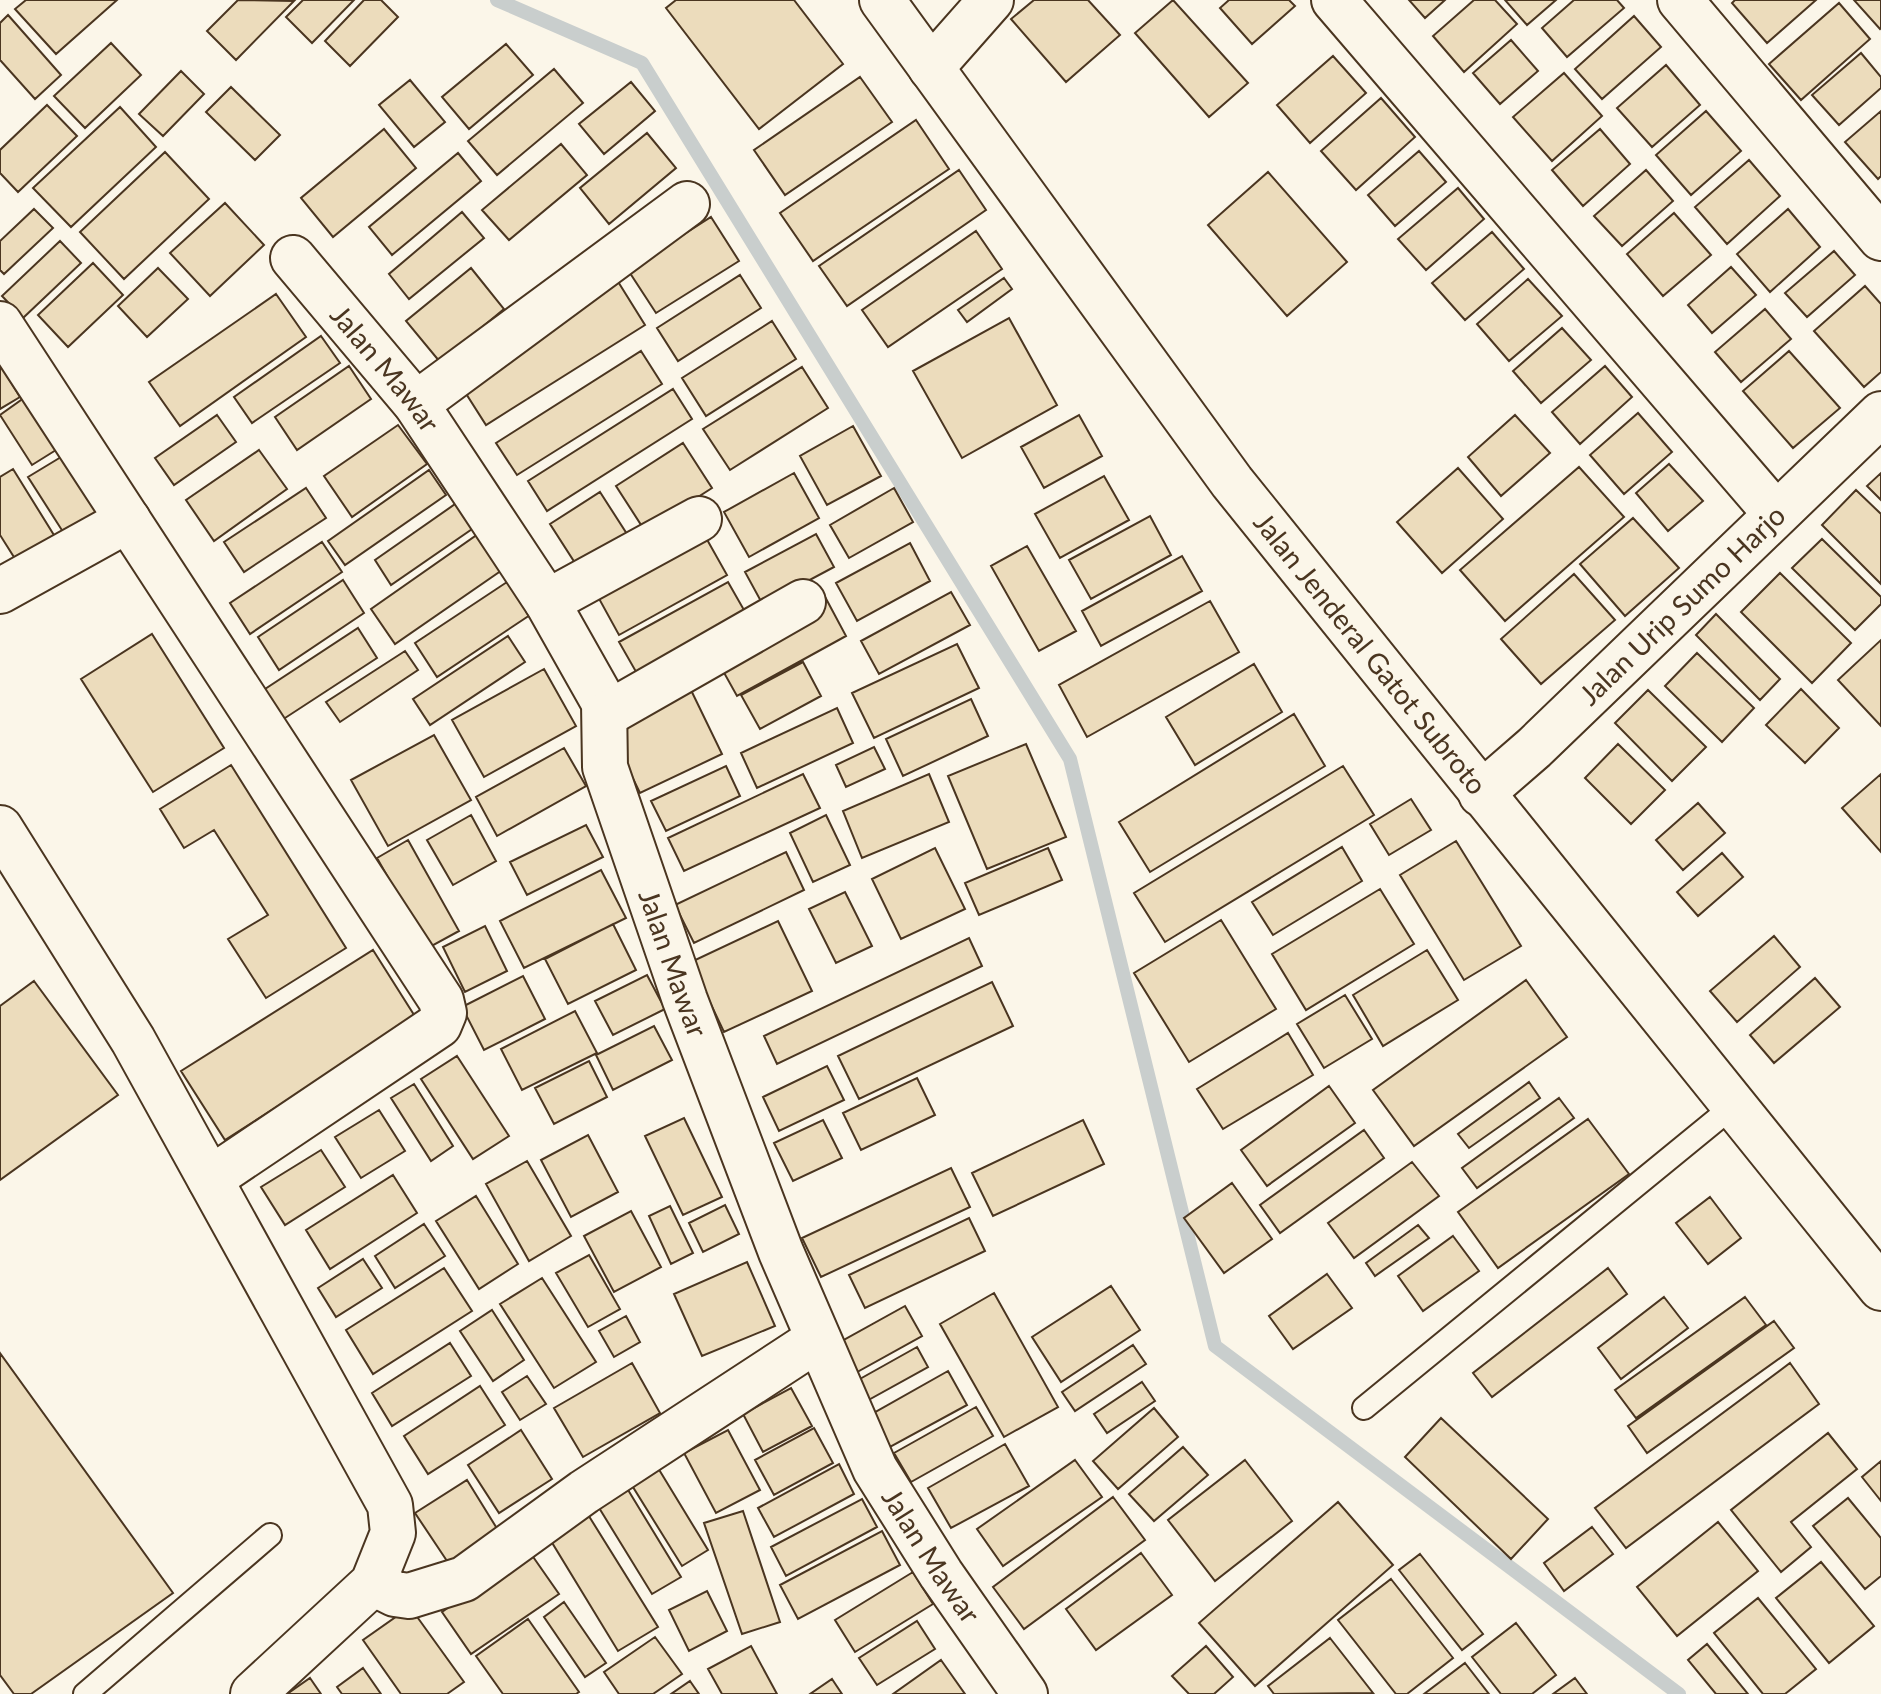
<svg xmlns="http://www.w3.org/2000/svg" width="1881" height="1694" viewBox="0 0 1881 1694" font-family="Lato,sans-serif">
	<style>
		.lines { fill: none; stroke-linecap: round; stroke-linejoin: round }
		.stream { stroke: #c9cecd; stroke-width: 14 }
		.building { fill: #ecdcbc; stroke: #4a3520; stroke-width: 2 }
		.lane-casing { stroke: #4a3520; stroke-width: 26 }
		.street-casing { stroke: #4a3520; stroke-width: 48 }
		.highway-casing { stroke: #4a3520; stroke-width: 48 }
		.lane { stroke: #fbf6e9; stroke-width: 22 }
		.street { stroke: #fbf6e9; stroke-width: 44 }
		.highway { stroke: #fbf6e9; stroke-width: 44 }
		.labels { text-anchor: middle; stroke-width: 6; stroke-linejoin: round; paint-order: stroke }
		.street-label { font-size: 28px; fill: #4a3520; stroke: #fbf6e9 }
	</style>
	<rect width="100%" height="100%" fill="#fbf6e9"/>
	<g class="lines">
		<!-- stream -->
		<path class="stream" d="M497 0 642 63 1070 759 1215 1346 1679 1694"/>
	</g>
	<!-- building -->
	<path class="building" d="M26 0H117L56 54 15 9Z
		M238 0 294 1 236 60 207 31Z
		M303 0H354L312 43 286 17Z
		M364 0H381L398 17 350 66 325 41Z
		M676 0H794L843 64 759 129 666 8Z
		M1034 0H1088L1120 35 1066 82 1011 19Z
		M1173 0 1248 83 1209 117 1135 33Z
		M1229 0H1289L1295 6 1252 44 1220 8Z
		M1409 0H1445L1425 18Z
		M1474 0H1495L1517 24 1464 72 1433 36Z
		M1505 0H1556L1527 25Z
		M1574 0H1617L1624 8 1567 57 1542 28Z
		M1735 0H1816L1767 43 1732 3Z
		M1854 0H1881V28L1880 29Z
		M1839 3 1870 39 1801 100 1769 64Z
		M8 15 61 75 35 99 0 60V23Z
		M1634 16 1661 47 1602 99 1575 69Z
		M1511 40 1538 71 1500 104 1473 73Z
		M111 43 141 75 85 128 54 96Z
		M506 44 533 75 469 129 442 97Z
		M1861 53 1881 77V88L1839 125 1812 95Z
		M1333 56 1366 93 1310 143 1277 105Z
		M1666 65 1700 105 1652 147 1617 108Z
		M554 69 583 103 497 175 468 141Z
		M181 71 204 94 163 136 139 114Z
		M1564 73 1602 116 1552 161 1513 117Z
		M860 77 892 122 785 195 754 150Z
		M410 80 445 122 414 147 379 105Z
		M631 82 655 111 604 154 579 124Z
		M231 87 280 135 255 160 206 112Z
		M1381 98 1415 137 1356 190 1321 151Z
		M47 105 77 136 18 192 0 173V150Z
		M120 107 156 147 71 227 33 188Z
		M1706 111 1741 151 1691 195 1656 155Z
		M1881 111V176L1878 179 1845 142Z
		M916 120 949 169 813 261 780 213Z
		M384 129 416 168 333 237 301 198Z
		M1600 129 1630 164 1583 206 1552 170Z
		M647 133 676 168 609 224 580 188Z
		M561 144 587 175 509 240 482 210Z
		M1419 151 1446 182 1395 226 1368 195Z
		M165 152 209 199 124 279 80 232Z
		M458 153 481 181 392 255 369 227Z
		M1749 160 1780 196 1727 244 1695 207Z
		M959 170 986 210 847 306 819 266Z
		M1646 170 1673 201 1622 246 1594 216Z
		M1268 172 1347 262 1287 316 1208 225Z
		M1458 188 1484 219 1426 270 1398 239Z
		M225 203 264 245 210 296 170 253Z
		M34 209 53 228 4 274 0 270V241Z
		M1788 209 1820 247 1770 292 1737 254Z
		M462 212 484 238 409 299 389 274Z
		M1674 213 1711 255 1663 296 1627 254Z
		M711 217 739 261 656 313 628 270Z
		M976 231 1002 269 888 347 862 310Z
		M1492 232 1524 269 1465 320 1432 283Z
		M60 241 81 263 23 318 2 296Z
		M1834 251 1855 275 1807 317 1785 293Z
		M93 263 123 295 68 347 38 315Z
		M1731 267 1756 295 1712 333 1688 305Z
		M158 268 188 299 147 337 118 306Z
		M471 268 504 309 440 362 406 321Z
		M740 275 761 308 678 361 657 328Z
		M1004 278 1012 289 967 322 958 310Z
		M1528 279 1562 316 1509 361 1477 324Z
		M617 280 645 325 486 425 458 381Z
		M1865 286 1881 304V372L1864 387 1814 331Z
		M276 294 306 337 180 426 149 382Z
		M1765 309 1791 339 1741 382 1715 352Z
		M1009 318 1057 405 962 458 913 371Z
		M772 321 796 359 706 416 682 378Z
		M1562 328 1591 360 1541 403 1513 371Z
		M321 336 340 363 252 423 234 397Z
		M641 351 662 384 517 475 496 443Z
		M1789 351 1840 408 1793 448 1743 391Z
		M0 364 20 397 0 409Z
		M349 366 371 399 297 450 275 417Z
		M1605 366 1632 397 1580 444 1552 412Z
		M802 367 828 408 730 470 703 429Z
		M673 389 692 419 547 511 528 481Z
		M31 393 64 445 32 465 0 415Z
		M1638 413 1672 452 1624 494 1590 455Z
		M217 415 236 442 174 485 155 458Z
		M1079 415 1102 456 1044 488 1021 447Z
		M1515 415 1550 453 1501 496 1468 457Z
		M398 425 427 464 352 517 324 476Z
		M853 426 881 476 827 505 800 456Z
		M683 443 712 488 645 531 616 486Z
		M259 450 287 489 214 541 186 500Z
		M66 454 102 512 65 535 28 477Z
		M1669 464 1703 501 1668 531 1636 493Z
		M1579 467 1624 517 1505 621 1460 570Z
		M1458 468 1503 519 1442 573 1397 522Z
		M13 469 57 540 19 565 0 535V477Z
		M429 470 446 495 345 565 328 541Z
		M794 473 819 518 749 557 724 512Z
		M1881 473V500L1867 486Z
		M1104 476 1129 520 1060 558 1035 514Z
		M306 488 326 518 244 572 224 542Z
		M894 488 913 522 849 558 830 525Z
		M1856 490 1881 514V584L1822 525Z
		M600 492 627 534 577 566 550 524Z
		M458 502 475 527 391 585 375 560Z
		M1150 516 1171 555 1091 599 1069 560Z
		M1633 518 1679 568 1625 616 1580 564Z
		M481 532 505 568 395 644 371 609Z
		M816 534 834 567 763 605 745 572Z
		M705 536 727 575 619 635 597 595Z
		M1822 539 1881 597V604L1855 630 1792 568Z
		M322 542 342 572 250 634 230 603Z
		M910 543 930 581 857 621 836 583Z
		M1027 546 1076 631 1039 651 991 566Z
		M1182 556 1202 591 1101 646 1082 611Z
		M1780 573 1851 643 1812 683 1741 612Z
		M1574 574 1615 620 1541 684 1501 639Z
		M343 580 364 613 279 670 258 637Z
		M507 582 530 615 437 677 415 643Z
		M728 582 748 617 639 677 619 642Z
		M951 592 970 625 879 674 861 641Z
		M823 593 846 636 737 696 713 653Z
		M1210 601 1239 652 1087 737 1059 685Z
		M1716 614 1780 679 1760 700 1696 635Z
		M358 628 377 658 282 720 262 691Z
		M152 634 224 748 153 792 81 679Z
		M508 636 525 662 430 725 413 699Z
		M1881 640V726L1838 680Z
		M957 644 979 688 874 738 852 693Z
		M405 651 418 670 340 722 326 702Z
		M1697 653 1754 708 1722 742 1665 686Z
		M803 662 821 696 760 729 741 695Z
		M1254 664 1282 712 1195 765 1166 717Z
		M544 669 576 726 484 777 452 720Z
		M689 686 722 754 640 793 607 725Z
		M1801 689 1839 728 1805 763 1766 725Z
		M1648 690 1706 747 1672 781 1615 723Z
		M971 699 988 736 903 776 886 739Z
		M837 708 853 743 757 788 741 753Z
		M1294 714 1325 766 1150 872 1119 822Z
		M434 735 471 800 388 846 351 780Z
		M1026 744 1066 837 987 869 948 776Z
		M1618 744 1665 790 1631 824 1585 778Z
		M874 747 885 769 846 787 836 765Z
		M564 748 586 786 497 836 476 797Z
		M231 765 346 948 266 998 228 939 268 915 214 830 184 848 160 809Z
		M726 766 740 796 666 831 651 801Z
		M1343 766 1374 815 1165 942 1134 893Z
		M803 774 820 808 684 871 668 838Z
		M929 774 949 822 862 858 843 811Z
		M1881 774V852L1842 808Z
		M1411 799 1431 830 1389 855 1370 824Z
		M1698 803 1725 833 1683 870 1656 840Z
		M471 815 496 861 453 885 427 840Z
		M826 815 850 865 813 882 790 833Z
		M586 825 603 857 527 895 510 862Z
		M408 840 459 931 428 948 377 858Z
		M1456 841 1521 946 1464 980 1400 875Z
		M1342 847 1362 881 1273 935 1252 902Z
		M935 848 965 909 901 939 872 879Z
		M1048 848 1062 880 979 915 965 883Z
		M786 852 804 890 694 943 675 905Z
		M1722 853 1743 877 1698 916 1677 892Z
		M601 870 626 918 524 968 500 921Z
		M1380 889 1414 944 1306 1010 1272 954Z
		M845 892 872 946 836 963 809 909Z
		M1221 920 1276 1009 1189 1062 1134 973Z
		M778 921 812 991 724 1032 691 962Z
		M613 924 636 970 568 1004 545 959Z
		M485 926 507 971 465 992 443 947Z
		M1774 936 1800 967 1737 1022 1710 991Z
		M969 938 982 966 777 1064 764 1036Z
		M373 950 416 1018 225 1140 181 1071Z
		M1427 950 1458 1000 1383 1046 1353 995Z
		M647 975 665 1009 613 1035 595 1001Z
		M523 976 545 1019 484 1050 462 1007Z
		M1815 978 1840 1007 1774 1063 1750 1035Z
		M1526 980 1567 1037 1414 1146 1373 1090Z
		M34 981 118 1095 0 1180V1006Z
		M992 982 1013 1026 859 1099 838 1056Z
		M1345 995 1372 1039 1324 1068 1297 1024Z
		M575 1011 597 1053 522 1090 501 1049Z
		M654 1026 672 1060 613 1090 596 1055Z
		M1288 1033 1313 1075 1223 1129 1197 1089Z
		M457 1056 509 1136 473 1159 421 1079Z
		M589 1061 607 1097 554 1124 535 1088Z
		M827 1066 844 1100 779 1131 763 1097Z
		M917 1078 935 1115 861 1150 843 1113Z
		M1529 1082 1540 1098 1469 1148 1458 1134Z
		M414 1084 453 1146 431 1161 391 1098Z
		M1329 1086 1355 1123 1267 1186 1241 1150Z
		M1559 1098 1574 1118 1477 1188 1462 1168Z
		M379 1110 405 1151 361 1178 335 1137Z
		M684 1118 722 1197 683 1215 645 1136Z
		M1588 1119 1629 1174 1498 1268 1458 1212Z
		M823 1120 842 1158 793 1181 774 1143Z
		M1083 1120 1104 1164 993 1216 972 1173Z
		M1364 1130 1384 1158 1280 1233 1260 1205Z
		M588 1135 618 1192 571 1217 541 1160Z
		M321 1150 345 1187 285 1225 261 1187Z
		M527 1161 571 1236 529 1261 486 1184Z
		M1412 1162 1439 1196 1354 1258 1328 1223Z
		M951 1168 970 1207 821 1277 802 1238Z
		M393 1175 417 1213 330 1269 306 1230Z
		M1232 1183 1272 1239 1224 1273 1184 1218Z
		M476 1196 518 1264 479 1289 436 1221Z
		M1710 1197 1741 1238 1708 1264 1676 1223Z
		M725 1205 739 1234 703 1252 689 1223Z
		M670 1206 693 1253 671 1264 649 1216Z
		M631 1211 661 1267 614 1292 584 1236Z
		M969 1218 985 1251 865 1308 849 1275Z
		M424 1224 445 1256 395 1288 375 1256Z
		M1418 1225 1429 1238 1375 1276 1366 1263Z
		M1453 1236 1479 1271 1423 1311 1398 1276Z
		M589 1255 620 1309 588 1327 556 1273Z
		M363 1259 382 1288 336 1317 318 1288Z
		M747 1262 775 1326 702 1356 674 1294Z
		M444 1268 472 1311 373 1374 346 1330Z
		M1608 1268 1627 1294 1492 1397 1473 1373Z
		M1327 1274 1352 1308 1293 1349 1269 1316Z
		M542 1278 596 1362 554 1388 500 1304Z
		M1111 1286 1140 1330 1061 1382 1032 1337Z
		M994 1293 1058 1407 1004 1437 940 1324Z
		M1664 1297 1688 1328 1621 1379 1598 1348Z
		M1745 1297 1766 1325 1636 1418 1615 1390Z
		M905 1306 922 1336 841 1381 824 1351Z
		M492 1310 524 1360 493 1381 460 1331Z
		M626 1316 640 1342 614 1357 599 1331Z
		M1774 1321 1794 1348 1647 1453 1628 1426Z
		M450 1343 471 1376 392 1426 372 1393Z
		M1133 1345 1146 1364 1075 1411 1062 1392Z
		M917 1347 928 1367 854 1408 842 1389Z
		M0 1353 173 1593 31 1694H14L0 1675Z
		M632 1363 660 1413 583 1457 554 1408Z
		M1790 1363 1819 1404 1626 1548 1595 1508Z
		M948 1371 967 1405 890 1447 872 1414Z
		M527 1376 546 1404 520 1420 502 1392Z
		M1142 1382 1155 1401 1107 1433 1094 1414Z
		M480 1386 505 1425 428 1474 404 1436Z
		M791 1388 812 1426 763 1452 743 1414Z
		M976 1407 993 1436 911 1482 894 1453Z
		M1154 1408 1178 1437 1118 1489 1093 1461Z
		M1441 1418 1548 1519 1511 1559 1405 1457Z
		M814 1428 833 1463 774 1495 755 1460Z
		M521 1430 552 1479 499 1513 468 1465Z
		M728 1430 760 1490 716 1513 684 1453Z
		M1828 1433 1857 1469 1791 1522 1811 1547 1781 1572 1731 1510Z
		M1005 1444 1029 1486 951 1528 928 1488Z
		M1183 1447 1208 1475 1154 1521 1129 1494Z
		M1075 1460 1102 1497 1003 1566 977 1529Z
		M1245 1460 1292 1521 1215 1581 1168 1520Z
		M1881 1461V1501L1862 1477Z
		M655 1463 708 1550 682 1566 628 1479Z
		M839 1464 854 1494 774 1537 758 1508Z
		M467 1480 501 1535 451 1567 415 1513Z
		M622 1480 681 1577 652 1594 593 1498Z
		M1113 1497 1145 1540 1024 1629 993 1587Z
		M1848 1498 1881 1538V1576L1865 1589 1813 1526Z
		M862 1499 877 1527 786 1576 771 1547Z
		M1338 1502 1393 1565 1255 1686 1199 1623Z
		M743 1511 780 1622 742 1634 704 1523Z
		M587 1513 658 1627 618 1651 548 1536Z
		M1718 1522 1758 1571 1677 1636 1637 1587Z
		M1592 1527 1613 1554 1564 1591 1544 1563Z
		M882 1531 900 1565 798 1619 780 1585Z
		M529 1551 559 1594 471 1654 442 1612Z
		M1141 1553 1172 1595 1096 1650 1066 1609Z
		M1420 1554 1483 1634 1462 1650 1399 1570Z
		M1821 1562 1874 1626 1829 1663 1776 1598Z
		M913 1572 933 1604 855 1652 835 1620Z
		M1391 1579 1453 1658 1407 1694H1396L1338 1620Z
		M707 1591 727 1631 689 1651 669 1610Z
		M1758 1598 1816 1669 1785 1694H1763L1714 1633Z
		M564 1602 606 1663 585 1677 544 1617Z
		M410 1607 464 1682 447 1694H401L363 1640Z
		M528 1619 579 1692 576 1694H503L476 1656Z
		M917 1621 935 1649 877 1685 859 1658Z
		M1516 1623 1556 1675 1532 1694H1501L1472 1657Z
		M655 1637 682 1674 653 1694H619L604 1672Z
		M1330 1638 1373 1693 1274 1694 1268 1686Z
		M1707 1644 1748 1694H1716L1688 1660Z
		M751 1646 777 1694H722L708 1669Z
		M1206 1646 1233 1677 1214 1694H1189L1172 1676Z
		M941 1660 965 1694H893Z
		M1465 1663 1489 1694H1424Z
		M363 1668 381 1694H342L337 1687Z
		M310 1678 321 1694H287Z
		M1575 1678 1587 1694H1553Z
		M832 1679 842 1694H810Z
		M690 1681 699 1694H671Z"/>
	<g class="lines">
		<!-- lane casing -->
		<g class="lane-casing">
			<path id="lane" d="M1364 1408 1732 1107
				M85 1694 270 1535"/>
		</g>
		<!-- street casing -->
		<g class="street-casing">
			<g id="street">
				<path d="M1334 0 1776 514"/>
				<path d="M1680 0 1881 238"/>
				<path d="M931 68 991 0"/>
				<path id="s1" d="M293 258 416 404 547 602 604 703 605 767 685 1000 781 1252 875 1469 941 1574 1025 1694"/>
				<path d="M0 324 441 1000 444 1013 439 1025 210 1179"/>
				<path d="M416 404 687 204"/>
				<path d="M0 591 128 520"/>
				<path d="M547 602 699 519"/>
				<path d="M605 715 803 602"/>
				<path id="s2" d="M1481 794 1534 748 1881 414"/>
				<path d="M0 828 133 1040 390 1505 393 1533 373 1583 253 1694"/>
				<path d="M373 1583 395 1594 409 1596 464 1579 584 1492 818 1339"/>
			</g>
		</g>
		<!-- highway casing -->
		<g class="highway-casing">
			<g id="highway">
				<path id="s3" d="M882 0 1232 482 1881 1288"/>
			</g>
		</g>
		<!-- lane -->
		<use href="#lane" class="lane"/>
		<!-- street -->
		<use href="#street" class="street"/>
		<!-- highway -->
		<use href="#highway" class="highway"/>
	</g>
	<g class="labels">
		<!-- street labels -->
		<g class="street-label">
			<text dy="10" stroke="none"><textPath href="#s1" startOffset="144">Jalan Mawar</textPath></text>
			<text dy="10" stroke="none"><textPath href="#s2" startOffset="276">Jalan Urip Sumo Harjo</textPath></text>
			<text dy="10" stroke="none"><textPath href="#s3" startOffset="816">Jalan Jenderal Gatot Subroto</textPath></text>
			<text dy="10" stroke="none"><textPath href="#s1" startOffset="816">Jalan Mawar</textPath></text>
			<text dy="10" stroke="none"><textPath href="#s1" startOffset="1464">Jalan Mawar</textPath></text>
		</g>
	</g>
</svg>
